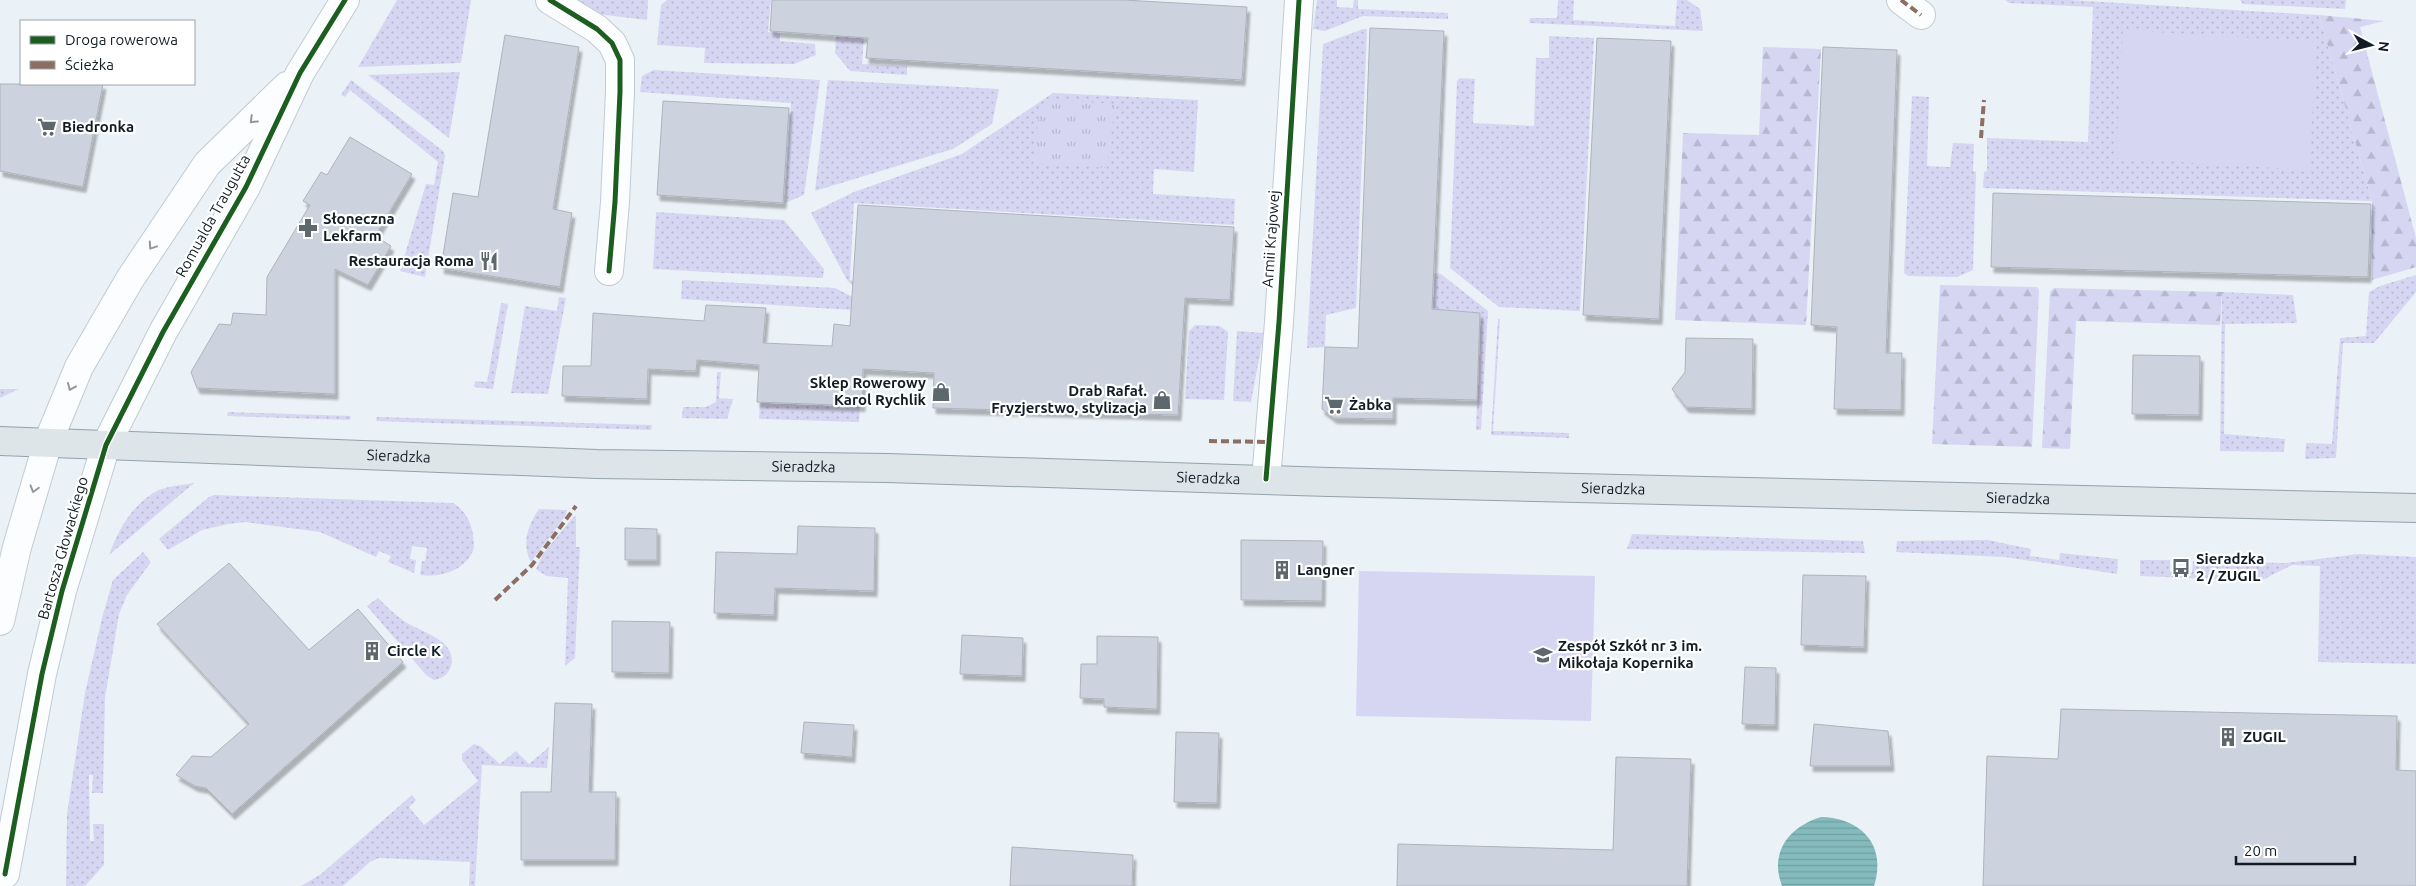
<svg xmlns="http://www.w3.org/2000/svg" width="2416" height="886" viewBox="0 0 2416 886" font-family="Ubuntu,sans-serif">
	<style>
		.grass { fill: url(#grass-dots) }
		.forest { fill: url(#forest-firs) }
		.park { fill: url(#park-tufts) }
		.pitch { fill: #d7d6f2 }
		.water { fill: url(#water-rules) }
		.building { fill: #ccd3df; stroke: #aeb3bc; filter: url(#shadow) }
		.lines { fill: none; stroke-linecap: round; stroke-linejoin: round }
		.minor-casing { stroke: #c2cbd3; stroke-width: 30 }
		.major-casing { stroke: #93a3a9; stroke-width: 30 }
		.minor { stroke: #fcfdfe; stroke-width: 28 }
		.major { stroke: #dde5e8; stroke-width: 28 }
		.quiet { stroke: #8d6e63; stroke-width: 4; stroke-dasharray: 8 4; stroke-linecap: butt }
		.cycleway-casing { stroke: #fff; stroke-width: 8 }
		.cycleway { stroke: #1b5e20; stroke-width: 5 }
		.oneway { stroke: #92989c }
		.labels { text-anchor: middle; stroke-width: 4.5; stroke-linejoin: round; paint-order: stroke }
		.poi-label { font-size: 15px; font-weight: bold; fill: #111c25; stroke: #fff; text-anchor: start }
		.street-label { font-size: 15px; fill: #111c25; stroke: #fff }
	</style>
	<defs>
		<pattern id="grass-dots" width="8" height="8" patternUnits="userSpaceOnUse" patternTransform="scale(1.25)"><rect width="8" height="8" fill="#d7d6f2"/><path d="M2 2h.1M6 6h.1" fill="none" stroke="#b8b7cf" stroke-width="1.8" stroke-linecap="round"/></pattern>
		<pattern id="forest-firs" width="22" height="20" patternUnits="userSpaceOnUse" patternTransform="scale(1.25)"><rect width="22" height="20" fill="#d7d6f2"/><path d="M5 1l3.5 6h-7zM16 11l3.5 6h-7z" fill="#b8b7cf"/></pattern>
		<pattern id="park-tufts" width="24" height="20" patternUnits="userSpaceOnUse" patternTransform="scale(1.25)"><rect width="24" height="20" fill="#d7d6f2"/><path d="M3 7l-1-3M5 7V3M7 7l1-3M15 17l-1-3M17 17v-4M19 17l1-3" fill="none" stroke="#b8b7cf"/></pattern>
		<pattern id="water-rules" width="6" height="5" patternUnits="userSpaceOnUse" patternTransform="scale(1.25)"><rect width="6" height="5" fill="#84bbbc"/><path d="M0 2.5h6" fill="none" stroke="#71a0a1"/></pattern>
		<filter id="shadow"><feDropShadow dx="3" dy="5.5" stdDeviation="1" flood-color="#0004"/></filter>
	</defs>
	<rect width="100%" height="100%" fill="#eaf1f7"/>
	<!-- grass -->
	<path class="grass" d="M397 0H471L461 63 358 67Z
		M572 0H648L647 20 597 14Z
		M667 0H771L768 32 780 33V41L815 44 816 55 794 64 704 63 705 48 657 45 661 5Z
		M838 0H867L862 64 907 66V75L850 71 835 53Z
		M1317 0H1337V7L1353 8 1354 0H1358V9L1448 13V19L1363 16 1325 31 1313 29Z
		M1558 0H1574L1573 20 1675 26 1677 0H1687L1700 9 1703 31 1529 23 1530 18H1557Z
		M2005 0H2070L2319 15 2372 201 1983 188 1984 172 1987 171V138L2088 142 2093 7 2009 3Z
		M2240 0H2346L2345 9 2243 4Z
		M1363 29H1367L1356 308 1326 315 1325 347 1307 348 1323 44Z
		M1549 36 1594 38 1580 311 1499 307 1450 268 1457 81 1460 78 1475 79 1473 123 1534 126 1536 58H1549Z
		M654 70 820 80 804 195 785 203 791 103 640 92 642 76Z
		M460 72 449 138 368 75Z
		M351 80 443 151 445 156 425 277 400 271 426 184 434 185 438 162 350 90 345 97 341 95Z
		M828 80 999 89 992 124 953 149 815 191Z
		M1053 93 1198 100 1194 172 1154 169 1153 194 1235 199 1234 225 854 203 850 280 854 281V287L847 280 811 213 854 192 962 154Z
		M1912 96 1929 97 1927 166 1950 167 1953 143 1974 144 1973 171 1976 172 1973 270 1957 277 1908 276 1904 273Z
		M656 212 784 220 824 269 823 278 653 269Z
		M1435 273 1441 274 1488 311 1481 430H1476L1480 313 1433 310Z
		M2416 275V292L2374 343H2343L2336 458 2305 459 2306 443 2332 444 2340 338 2366 336 2369 292 2380 286Z
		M682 280 835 288 853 297 991 319 681 299Z
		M2222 292 2293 295 2297 323 2225 324 2224 434 2285 439 2284 452 2220 451Z
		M559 297 566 298 548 394 511 393 525 306 557 311Z
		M501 303 508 304 493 389 474 387 475 381 487 382Z
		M1498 319H1500L1493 431 1569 433V438L1491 435Z
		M1195 325 1220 326 1228 332 1224 400 1185 399 1189 331Z
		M1237 331 1264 333 1251 402 1233 401Z
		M717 372H721L719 398 733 399 727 419 682 418 683 407H706L716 402Z
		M0 389H19L0 398Z
		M760 403 860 407 859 422 759 419Z
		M228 412 351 416 350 420 227 416Z
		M377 417 652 425 651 430 376 421Z
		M194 483 109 555C119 528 133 503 159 490 169 486 183 485 194 483Z
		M214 495 453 503C469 512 474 530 474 548 467 570 441 578 420 575L422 561H425L427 548 412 546 410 559 416 560 414 573 388 562 391 556 379 551 376 557 320 532 245 522 228 524 202 530 168 550 159 539 209 497Z
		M539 509 567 510 566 515 531 562C521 544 528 525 539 509Z
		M574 516H576V547H580L575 658 565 666 568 578 546 576 536 569 543 554Z
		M1632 534 1863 541 1865 553 1627 549Z
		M1988 540 2031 549 2030 556 2059 560 2060 553 2118 559 2117 574 2005 557 1896 552 1897 541Z
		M143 552 151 562 127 595 119 614 105 698 103 793H92L93 775H89L90 841H94L93 824H104V865L85 886H66L67 814 85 693 102 618 113 580Z
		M2359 554 2416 557V664L2318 662 2320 566 2292 565 2260 581 2140 576V560H2170V572L2192 573 2193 561 2285 563Z
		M378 598C386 606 394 614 404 621 420 632 458 640 451 666 448 675 443 678 434 680L426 675 367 606Z
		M474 744 480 746 500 764 516 751 529 764 549 747 547 768 482 765 475 886H469L470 862 379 858 370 862 343 886H301L321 874 412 795 416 800 409 807 424 825 478 781 462 760V754Z"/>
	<!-- forest -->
	<path class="forest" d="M2319 15 2384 21 2360 27 2416 238V267L2372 280V201Z
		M1763 47 1821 49 1806 325 1675 320 1683 133 1759 135Z
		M1940 285 2037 287 2039 290 2032 447 1932 444Z
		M2054 288 2222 292 2220 325 2076 321 2070 449 2042 448 2050 292Z"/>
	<!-- park -->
	<path class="park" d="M1053 100 1115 104 1107 168 1033 163 1040 106Z"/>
	<!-- pitch -->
	<path class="pitch" d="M2123 30 2317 42 2309 170 2116 158Z
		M1359 571 1595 576 1591 721 1356 716Z"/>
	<!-- water -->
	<path class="water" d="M1821 817C1861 818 1887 845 1874 886H1782C1769 852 1789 827 1821 817Z"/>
	<!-- building -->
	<path class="building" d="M772 0H1124L1247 7 1242 80 866 58 868 38 770 31Z
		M1370 28 1444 31 1432 309 1480 313 1477 400 1393 398V419L1334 418 1322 409 1325 347 1358 348Z
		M505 35 579 47 553 209 572 213 560 287 441 268 453 193 478 197Z
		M1597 38 1671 41 1659 319 1583 315Z
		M1823 47 1897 50 1886 353H1902L1901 410 1834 409 1837 327 1811 325Z
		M0 84H103L83 187 0 171Z
		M663 101 789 108 783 203 657 195Z
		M350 137 412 174 375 236 391 246 368 285 335 269V394L197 388 191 372 219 324 231 325 233 313 266 315 267 277 310 205 303 201 321 172 327 175Z
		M1993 193 2371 204 2368 277 1991 267Z
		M858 205 1234 227 1230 300 1185 298 1178 415 933 408 934 373 863 369 862 406 757 402 759 365 697 360 696 371 648 369 647 399 562 396 563 366H591L593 313 704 321 706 305 766 308 763 343 832 346 834 324 850 326Z
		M1686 338 1753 339 1752 409 1686 407 1672 389 1685 372Z
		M2133 355 2200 356 2199 415 2132 414Z
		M798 526 875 528 874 591 775 588 774 615 714 613 716 552 797 554Z
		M625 528 657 529V560H625Z
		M1241 540 1323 541 1322 601 1241 600Z
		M229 563 309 650 358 609 403 662 232 814 206 788 195 786 176 775 192 756 211 757 249 724 157 624Z
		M1803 575 1866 576 1864 647 1801 645Z
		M612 621 670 622 669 673 612 672Z
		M962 635 1023 638 1022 676 960 674Z
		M1097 636 1158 637 1157 709 1104 707V699L1080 698 1081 664H1097Z
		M1745 667 1776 668 1775 725 1742 724Z
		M555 703 592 704 589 792H616L615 860H521V792H551Z
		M2061 709 2397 716 2396 770 2416 771V886H1983L1987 756 2058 759Z
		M804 722 854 725 852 757 801 753Z
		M1814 724 1888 731 1891 766H1810Z
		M1176 732 1219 733 1217 803 1174 802Z
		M1616 757 1691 759 1687 886H1397L1398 844 1613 850Z
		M1012 847 1133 855 1132 886H1010Z"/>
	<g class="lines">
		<!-- minor casing -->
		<g class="minor-casing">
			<path id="minor" d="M550 0 597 29 612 43 620 60V92L615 202 609 271
				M1901 0 1921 15
				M1266 479 1279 322 1299 0
				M0 621 17 547 48 442 79 367 130 279 207 164 287 86
				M5 874 42 674 62 591 106 445 163 332 246 187 300 73 345 0"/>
		</g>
		<!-- major casing -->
		<g class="major-casing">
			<g id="major">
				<path id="s1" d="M0 441 597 464 887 468 1329 482 2416 508"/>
			</g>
		</g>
		<!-- minor -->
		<use href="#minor" class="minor"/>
		<!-- major -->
		<use href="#major" class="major"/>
		<!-- quiet -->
		<path class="quiet" d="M1901 0 1921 15
			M1981 138 1984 100
			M1209 441 1268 442
			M495 600 532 565 576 506"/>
		<!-- cycleway casing -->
		<g class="cycleway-casing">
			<path id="cycleway" d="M550 0 597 29 612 43 620 60V92L615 202 609 271
				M1266 479 1279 322 1299 0
				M5 874 42 674 62 591 106 445 163 332 246 187 300 73 345 0"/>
		</g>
		<!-- cycleway -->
		<use href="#cycleway" class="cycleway"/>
	</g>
	<!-- one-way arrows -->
	<defs><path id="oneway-chevron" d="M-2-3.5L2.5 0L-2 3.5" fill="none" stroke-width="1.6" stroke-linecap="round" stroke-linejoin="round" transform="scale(1.25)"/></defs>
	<g class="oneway">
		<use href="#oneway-chevron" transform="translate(253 120) rotate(136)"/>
		<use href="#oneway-chevron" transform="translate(152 246) rotate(124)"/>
		<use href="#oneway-chevron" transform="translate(71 387) rotate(113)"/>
		<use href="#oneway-chevron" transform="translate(34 489) rotate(106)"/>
	</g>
	<!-- icons -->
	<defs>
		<g id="supermarket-bare" transform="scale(1.5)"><path d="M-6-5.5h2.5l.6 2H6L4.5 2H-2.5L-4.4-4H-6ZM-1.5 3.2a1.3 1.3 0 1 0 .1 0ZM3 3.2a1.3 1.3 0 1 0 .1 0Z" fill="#5d676e" stroke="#fff" stroke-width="2.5" paint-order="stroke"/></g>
		<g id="pharmacy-bare" transform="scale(1.5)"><path d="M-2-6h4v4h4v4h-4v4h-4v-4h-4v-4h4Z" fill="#5d676e" stroke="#fff" stroke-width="2.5" paint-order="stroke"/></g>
		<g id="restaurant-bare" transform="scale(1.5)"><path d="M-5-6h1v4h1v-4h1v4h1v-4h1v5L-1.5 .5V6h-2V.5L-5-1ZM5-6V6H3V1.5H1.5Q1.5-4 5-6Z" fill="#5d676e" stroke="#fff" stroke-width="2.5" paint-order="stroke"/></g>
		<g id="shop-bare" transform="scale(1.5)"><path d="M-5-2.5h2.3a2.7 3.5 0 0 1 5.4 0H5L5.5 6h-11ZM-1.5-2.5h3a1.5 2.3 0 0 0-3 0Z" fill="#5d676e" stroke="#fff" stroke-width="2.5" paint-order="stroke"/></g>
		<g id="bus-bare" transform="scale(1.5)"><path d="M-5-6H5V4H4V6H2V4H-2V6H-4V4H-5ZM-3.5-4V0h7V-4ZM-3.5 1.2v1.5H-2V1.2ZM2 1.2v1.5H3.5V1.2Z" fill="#5d676e" stroke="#fff" stroke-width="2.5" paint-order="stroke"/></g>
		<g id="building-bare" transform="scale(1.5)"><path d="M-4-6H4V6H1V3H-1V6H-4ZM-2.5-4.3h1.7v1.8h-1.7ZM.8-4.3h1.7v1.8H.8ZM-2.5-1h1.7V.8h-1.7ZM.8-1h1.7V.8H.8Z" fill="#5d676e" stroke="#fff" stroke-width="2.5" paint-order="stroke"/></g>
		<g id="school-bare" transform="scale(1.5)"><path d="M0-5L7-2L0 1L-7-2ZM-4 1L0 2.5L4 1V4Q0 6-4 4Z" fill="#5d676e" stroke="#fff" stroke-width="2.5" paint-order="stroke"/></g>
	</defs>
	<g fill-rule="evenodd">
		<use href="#supermarket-bare" x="47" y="127"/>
		<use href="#pharmacy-bare" x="308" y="228"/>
		<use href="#restaurant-bare" x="489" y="261"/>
		<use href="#shop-bare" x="941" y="392"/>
		<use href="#shop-bare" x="1162" y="400"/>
		<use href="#supermarket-bare" x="1334" y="405"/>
		<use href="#bus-bare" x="2181" y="568"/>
		<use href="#building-bare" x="1282" y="570"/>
		<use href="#building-bare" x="372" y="651"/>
		<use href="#school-bare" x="1543" y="655"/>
		<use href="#building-bare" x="2228" y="737"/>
	</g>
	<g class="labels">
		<!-- poi labels -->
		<g class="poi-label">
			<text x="62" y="132">Biedronka</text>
			<text x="323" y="224">Słoneczna<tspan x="323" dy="17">Lekfarm</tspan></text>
			<text x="474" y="266" text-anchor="end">Restauracja Roma</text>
			<text x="926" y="388" text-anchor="end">Sklep Rowerowy<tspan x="926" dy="17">Karol Rychlik</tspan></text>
			<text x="1147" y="396" text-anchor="end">Drab Rafał.<tspan x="1147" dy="17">Fryzjerstwo, stylizacja</tspan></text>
			<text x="1349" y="410">Żabka</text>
			<text x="2196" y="564">Sieradzka<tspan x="2196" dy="17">2 / ZUGIL</tspan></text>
			<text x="1297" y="575">Langner</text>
			<text x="1558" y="651">Zespół Szkół nr 3 im.<tspan x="1558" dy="17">Mikołaja Kopernika</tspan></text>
			<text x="387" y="656">Circle K</text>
			<text x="2243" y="742">ZUGIL</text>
		</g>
		<!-- street labels -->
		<g class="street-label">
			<text transform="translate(213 216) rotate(-61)" y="5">Romualda Traugutta</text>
			<text transform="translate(1271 239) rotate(-86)" y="5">Armii Krajowej</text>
			<text dy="5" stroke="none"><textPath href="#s1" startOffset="399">Sieradzka</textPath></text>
			<text dy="5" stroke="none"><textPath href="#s1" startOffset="804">Sieradzka</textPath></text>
			<text dy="5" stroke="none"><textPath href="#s1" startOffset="1209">Sieradzka</textPath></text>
			<text dy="5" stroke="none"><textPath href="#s1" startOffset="1614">Sieradzka</textPath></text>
			<text dy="5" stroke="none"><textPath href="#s1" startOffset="2019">Sieradzka</textPath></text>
			<text transform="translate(63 548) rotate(-74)" y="5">Bartosza Głowackiego</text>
		</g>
	</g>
	<!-- legend -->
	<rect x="20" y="20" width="175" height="65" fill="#ffffff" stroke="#a0a4a8"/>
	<rect x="30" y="36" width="25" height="8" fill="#1b5e20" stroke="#a0a4a8"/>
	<text x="65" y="45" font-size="15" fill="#111c25">Droga rowerowa</text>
	<rect x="30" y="61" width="25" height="8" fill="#8d6e63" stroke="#a0a4a8"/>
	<text x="65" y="70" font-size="15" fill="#111c25">Ścieżka</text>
	<!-- north arrow -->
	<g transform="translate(2371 45) rotate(97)" stroke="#ffffff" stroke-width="4" paint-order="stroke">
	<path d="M0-4L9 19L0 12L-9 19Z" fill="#111c25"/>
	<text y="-8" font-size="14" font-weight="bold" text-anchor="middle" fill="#111c25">N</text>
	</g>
	<!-- scale -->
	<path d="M2236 856v8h119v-8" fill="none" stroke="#111c25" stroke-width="2.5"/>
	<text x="2244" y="856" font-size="15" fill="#111c25" stroke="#ffffff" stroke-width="4" paint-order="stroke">20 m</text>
</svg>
